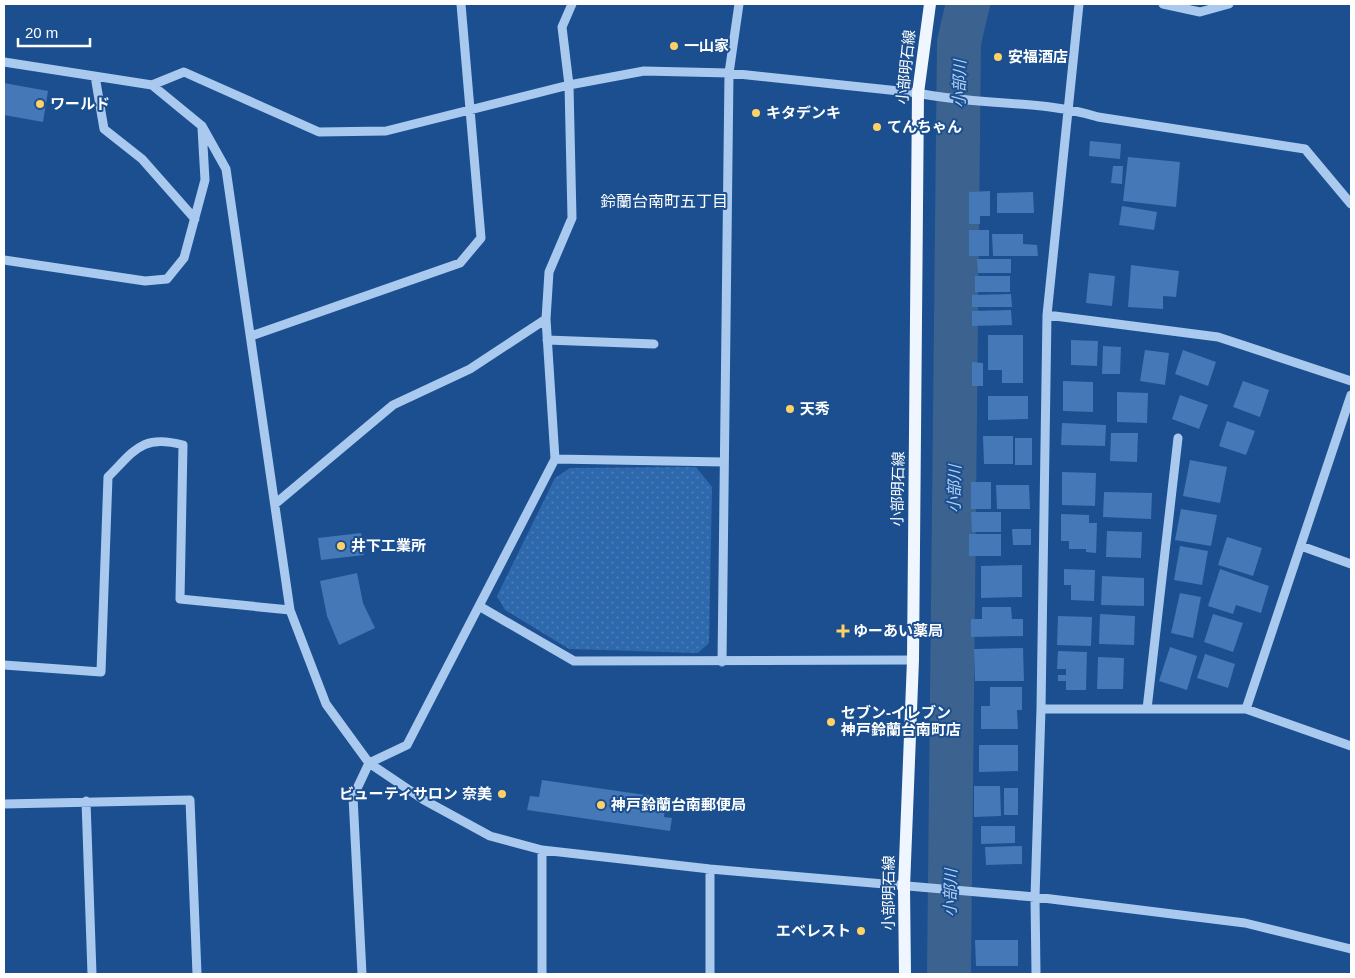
<svg xmlns="http://www.w3.org/2000/svg" width="1355" height="978" viewBox="0 0 1355 978" font-family="Helvetica,'Noto Sans JP',sans-serif">
	<style>
		.park { fill: url(#park-dots) }
		.lines { fill: none; stroke-linecap: round; stroke-linejoin: round }
		.river { stroke: #3c6290; stroke-width: 44 }
		.building { fill: #4478b7 }
		.minor { stroke: #a9c9ee; stroke-width: 9 }
		.major { stroke: #f0f6ff; stroke-width: 12 }
		.poi-dot { fill: #ffd166; stroke: #1b4f8f; stroke-width: 2 }
		.labels { text-anchor: middle; stroke-width: 4; stroke-linejoin: round; paint-order: stroke }
		.poi-label { font-size: 15px; font-weight: bold; fill: #fff; stroke: #1b4f8f; text-anchor: start }
		.street-label { font-size: 15px; fill: #fff; stroke: #1b4f8f }
		.water-label { font-size: 16px; font-style: italic; fill: #b5d3f5; stroke: #1b4f8f }
		.neighbourhood-label { font-size: 16px; fill: #fff; stroke: #1b4f8f }
	</style>
	<defs>
		<pattern id="park-dots" width="8" height="8" patternUnits="userSpaceOnUse" patternTransform="scale(1.25)"><rect width="8" height="8" fill="#2e69ad"/><path d="M2 2h.1M6 6h.1" fill="none" stroke="#4d80b9" stroke-width="1.8" stroke-linecap="round"/></pattern>
	</defs>
	<rect width="100%" height="100%" fill="#1b4f8f"/>
	<!-- park -->
	<path class="park" d="M696 467 712 487 709 643 698 653 569 649 505 610 497 596 555 478 570 468Z"/>
	<g class="lines">
		<!-- river -->
		<path class="river" d="M949 974 959 42 968 4"/>
	</g>
	<!-- building -->
	<path class="building" d="M4 83 48 91 43 122 4 115Z
		M1090 141 1121 144 1120 159 1089 156Z
		M1128 157 1180 162 1176 207 1123 201Z
		M1113 166H1123L1122 184 1111 183Z
		M990 191V216H980V224H969V192Z
		M1033 192 1034 213H997V193Z
		M1122 206 1157 212 1154 230 1119 225Z
		M969 230H989V256H969Z
		M992 234H1023V244L1037 245 1038 256H993Z
		M977 259H1011V273H978Z
		M1131 265 1179 271 1176 297 1163 296V309L1128 307Z
		M1089 273 1115 276 1112 306 1086 303Z
		M975 276H1010V292H975Z
		M1011 294 1012 307H972V295Z
		M1011 310 1012 325 972 326V311Z
		M988 335H1023V383H1002V370H988Z
		M1071 340 1098 341 1097 366 1071 365Z
		M1103 346 1121 347 1120 374H1102Z
		M1145 350 1169 353 1165 385 1140 381Z
		M1183 350 1216 362 1208 386 1175 374Z
		M972 362 983 363V386H972Z
		M1063 381 1093 382V412L1063 411Z
		M1243 381 1269 390 1260 417 1233 407Z
		M1117 392 1148 393 1147 423 1117 422Z
		M1180 395 1208 405 1199 429 1172 419Z
		M988 396H1028V419L988 420Z
		M1227 421 1255 431 1246 455 1219 446Z
		M1062 423 1106 425 1105 446 1061 445Z
		M1111 433H1138L1137 462 1110 461Z
		M983 436H1013V464H984Z
		M1015 438H1032V465H1015Z
		M1190 460 1227 467 1220 503 1183 496Z
		M1062 472 1096 473 1095 506 1062 505Z
		M971 482H991V509H971Z
		M996 485H1029L1030 509H997Z
		M1104 492 1152 493 1151 519 1103 517Z
		M1181 509 1217 515 1211 546 1175 540Z
		M971 512H1001V532H972Z
		M1061 514 1089 515V523H1097L1096 553 1086 552V549H1069V541H1061Z
		M1012 529H1031V545H1013Z
		M1107 531 1142 532 1141 558 1106 557Z
		M361 533 364 555 321 560 318 538Z
		M969 534H1001V556H969Z
		M1227 537 1262 548 1253 576 1218 565Z
		M1180 546 1208 551 1202 585 1174 580Z
		M1022 565V597L981 598V566Z
		M1064 569 1095 570 1094 601 1071 600V585H1064Z
		M1220 569 1269 586 1261 613 1236 605 1233 614 1208 606Z
		M357 573 363 603 375 628 339 645 327 616 320 581Z
		M1102 576 1144 578V606L1101 605Z
		M1180 593 1201 597 1193 638 1171 633Z
		M982 607H1011L1012 619H1023V636L971 637V619H982Z
		M1100 614 1135 616 1134 645 1099 644Z
		M1213 614 1243 623 1233 652 1204 642Z
		M1058 616 1092 617 1091 646 1057 645Z
		M1170 647 1197 656 1187 690 1159 681Z
		M1023 648 1024 681H975L974 649Z
		M1058 651 1087 652 1086 690H1066V681H1058V675H1066V669H1057Z
		M1205 654 1235 664 1228 688 1197 678Z
		M1098 657 1124 658 1123 689H1097Z
		M990 687H1022V710H1017L1018 729H981V706H990Z
		M979 745H1018V771L979 772Z
		M542 780 666 798 664 817 672 818 670 831 527 810 530 796 539 797Z
		M974 786H1000L1001 816 974 817Z
		M1004 788H1018V815H1004Z
		M981 826H1015V843L981 844Z
		M1022 846V864L986 865 985 847Z
		M975 940H1018V966H976Z"/>
	<g class="lines">
		<!-- minor -->
		<path class="minor" d="M1163 4 1200 12 1229 4
			M4 62 152 85 184 72 319 132 386 131 569 85 644 71 729 73 918 93C977 106 1039 99 1098 117L1305 149 1351 204
			M95 76 104 129 142 159 195 219
			M152 85 202 126 226 169 290 610 326 704 369 763 424 800 490 836 542 850 710 869 1035 897 1245 923 1351 949
			M4 260 145 281 167 279 184 258 205 180 202 128
			M1047 315 1218 337 1351 381
			M251 336 460 263 481 238 461 4
			M547 340 654 344
			M555 459 724 462
			M275 504 393 405 470 369 546 319
			M1301 546 1351 564
			M479 606 574 661 913 660
			M722 662 729 73 739 4
			M4 665 101 672 108 477C135 450 142 434 183 445L180 599 290 610
			M1041 709H1246L1351 746
			M1147 709 1178 438
			M1246 709 1351 395
			M86 801 92 974
			M4 804 190 800 197 974
			M710 869V974
			M362 974 353 797 369 763 407 745 555 459 546 319 549 272 572 218 569 85 562 27 572 4
			M542 974V850
			M1036 974 1035 897 1041 709 1047 315 1079 4"/>
		<!-- major -->
		<path class="major" d="M905 974 904 887 913 660 918 93 930 4"/>
	</g>
	<!-- markers -->
	<g class="poi-dot">
		<circle cx="674" cy="46" r="5"/>
		<circle cx="998" cy="57" r="5"/>
		<circle cx="40" cy="104" r="5"/>
		<circle cx="756" cy="113" r="5"/>
		<circle cx="877" cy="127" r="5"/>
		<circle cx="790" cy="409" r="5"/>
		<circle cx="341" cy="546" r="5"/>
		<path d="M840.5 623.5h5v5h5v5h-5v5h-5v-5h-5v-5h5z"/>
		<circle cx="831" cy="722" r="5"/>
		<circle cx="502" cy="794" r="5"/>
		<circle cx="601" cy="805" r="5"/>
		<circle cx="861" cy="931" r="5"/>
	</g>
	<g class="labels">
		<!-- poi labels -->
		<g class="poi-label">
			<text x="684" y="51">一山家</text>
			<text x="1008" y="62">安福酒店</text>
			<text x="50" y="109">ワールド</text>
			<text x="766" y="118">キタデンキ</text>
			<text x="887" y="132">てんちゃん</text>
			<text x="800" y="414">天秀</text>
			<text x="351" y="551">井下工業所</text>
			<text x="853" y="636">ゆーあい薬局</text>
			<text x="841" y="718">セブン-イレブン<tspan x="841" dy="17">神戸鈴蘭台南町店</tspan></text>
			<text x="492" y="799" text-anchor="end">ビューティサロン 奈美</text>
			<text x="611" y="810">神戸鈴蘭台南郵便局</text>
			<text x="851" y="936" text-anchor="end">エベレスト</text>
		</g>
		<!-- street labels -->
		<g class="street-label">
			<text transform="translate(906 67) rotate(-84)" y="5">小部明石線</text>
			<text transform="translate(898 489) rotate(-89)" y="5">小部明石線</text>
			<text transform="translate(889 893) rotate(-90)" y="5">小部明石線</text>
		</g>
		<!-- water labels -->
		<g class="water-label">
			<text transform="translate(959 84) rotate(-89)" y="6">小部川</text>
			<text transform="translate(954 489) rotate(-89)" y="6">小部川</text>
			<text transform="translate(950 893) rotate(-89)" y="6">小部川</text>
		</g>
		<!-- neighbourhood labels -->
		<g class="neighbourhood-label">
			<text x="664" y="207">鈴蘭台南町五丁目</text>
		</g>
	</g>
	<!-- border -->
	<rect width="1355" height="978" fill="none" stroke="#ffffff" stroke-width="10"/>
	<!-- scale -->
	<path d="M18 38v8h72v-8" fill="none" stroke="#ffffff" stroke-width="2.5"/>
	<text x="25" y="38" font-size="15" fill="#ffffff" stroke="#1b4f8f" stroke-width="4" paint-order="stroke">20 m</text>
</svg>
